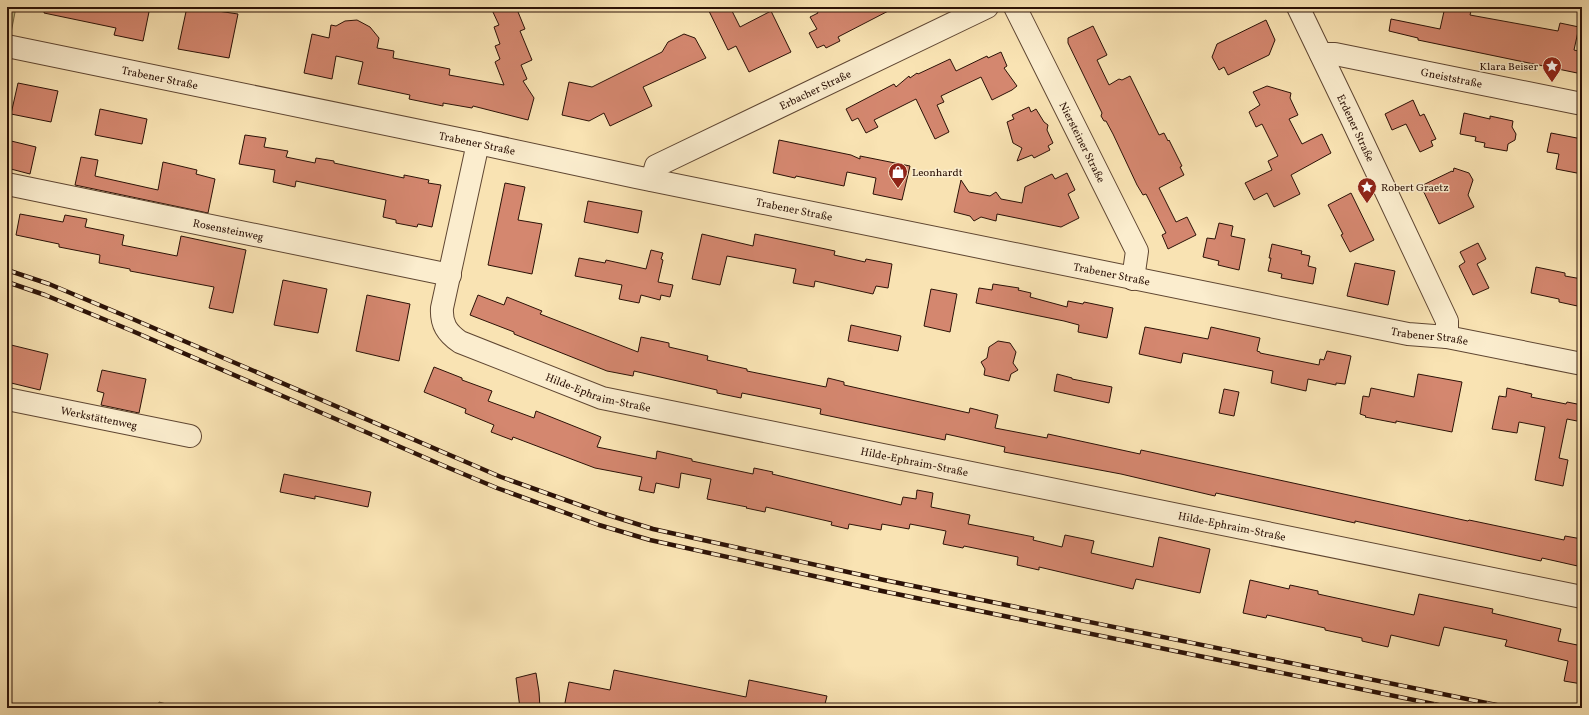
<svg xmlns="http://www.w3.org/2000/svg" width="1589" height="715" viewBox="0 0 1589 715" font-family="Vollkorn,serif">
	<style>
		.green { fill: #c4c188; stroke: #786a48 }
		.building { fill: #d4876f; stroke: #2c1207 }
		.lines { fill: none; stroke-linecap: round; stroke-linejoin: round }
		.minor-casing { stroke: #5f4632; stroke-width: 24 }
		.minor { stroke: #fbedce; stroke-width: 22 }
		.rail-casing { stroke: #2c1207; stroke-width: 4.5 }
		.rail { stroke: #fbedce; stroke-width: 3; stroke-dasharray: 9; stroke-linecap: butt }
		.labels { text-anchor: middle; stroke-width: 3; stroke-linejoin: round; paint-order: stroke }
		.poi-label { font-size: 11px; fill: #2c1207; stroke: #fbedce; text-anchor: start }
		.street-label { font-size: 11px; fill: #2c1207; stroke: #fbedce }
	</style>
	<rect width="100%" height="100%" fill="#f9e3b3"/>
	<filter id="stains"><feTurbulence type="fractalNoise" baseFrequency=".005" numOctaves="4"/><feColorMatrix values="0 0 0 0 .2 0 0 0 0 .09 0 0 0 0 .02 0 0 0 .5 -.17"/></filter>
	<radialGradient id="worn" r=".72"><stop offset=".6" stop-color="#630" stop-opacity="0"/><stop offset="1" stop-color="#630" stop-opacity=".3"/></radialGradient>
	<!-- green -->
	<path class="green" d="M7 7H16L11 33 7 32Z
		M159 702 181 708H158Z"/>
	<!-- building -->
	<path class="building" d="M45 7H150L143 41 114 35 116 28 44 13Z
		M187 7H211V10L238 14 229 58 178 49Z
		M500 7H516L525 29 520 31 532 60 521 65 527 79 523 81 534 98 528 120 473 106 472 108 443 103V106L409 99 410 95 358 84 363 62 336 56 332 79 304 73 312 34 329 38 331 25 336 26 345 21 357 20 370 27 379 38 377 48 394 51 393 58 450 69 449 75 504 85 495 62 500 59 495 46 500 44 494 27 499 25 492 10Z
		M707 7H730L740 27 771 11 791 52 749 72 736 46 728 50Z
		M815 7H896L838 37 840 41 826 48 824 45 817 48 809 33 817 29 810 17 818 13Z
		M1445 7 1471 11 1470 15 1558 31 1560 23 1579 27 1574 50 1582 52V74L1418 40V38L1389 31 1391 19 1440 29Z
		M1266 20 1275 40 1269 55 1228 75 1224 67 1219 70 1212 57 1217 44Z
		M1093 26 1107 55 1097 60 1109 85 1119 79 1122 80 1130 76 1159 135 1164 133 1168 141 1169 140 1182 166 1180 167 1184 175 1159 188 1176 222 1187 217 1196 235 1168 249 1162 235 1166 233 1146 194 1143 195 1137 185 1113 134 1106 121H1104L1101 116 1102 113 1068 43V38Z
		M684 34 695 38 706 58 643 87 652 106 610 126 604 113 589 121 562 115 569 82 592 87 662 52 668 42Z
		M1001 52 1007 66 1004 68 1017 86 1012 90 992 100 981 77 941 96 944 102 937 105 949 132 935 139 916 99 874 120 878 127 866 133 858 118 852 121 846 109 894 84 896 87 909 76 910 78 917 73 918 74 950 59 956 71 987 56 988 58Z
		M18 83 58 91 51 122 11 114Z
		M1267 86 1291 93 1290 98 1298 115 1289 119 1302 144 1322 134 1331 153 1291 175 1300 194 1274 207 1267 193 1254 200 1245 183 1272 170 1268 161 1278 156 1262 124 1256 127 1249 112 1260 105 1253 92Z
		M1413 100 1420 116 1424 114 1436 139 1431 141 1433 146 1420 152 1406 124 1392 130 1385 114Z
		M1029 107 1031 112 1036 109 1044 122 1048 125 1047 130 1053 143 1048 146 1050 150 1034 158 1032 155 1017 161 1022 148 1013 143 1007 122 1014 119 1012 115Z
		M100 109 147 119 142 144 95 135Z
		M1464 113 1490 119V116L1513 121 1512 127 1516 134 1515 140 1508 144 1507 151 1484 147 1485 143 1475 141 1476 137 1460 134Z
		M1551 133 1582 139V174L1556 169 1559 154 1547 152Z
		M245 135 266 138 264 147 288 151 286 157 315 163 316 158 334 161V163L404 178V175L429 180 428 183 441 185 432 227 418 224 417 227 396 223V220L383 217 386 200 296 181 295 187 273 182 275 170 239 164Z
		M7 140 36 147 30 174 7 168Z
		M779 140 851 155 860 159V156L910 166 902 200 873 194 876 178 847 172 844 186 796 176 795 178 773 173Z
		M81 157 98 160 95 176 158 190 163 162 197 170 196 174 215 179 208 213 75 185Z
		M1454 168 1469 173 1473 180 1468 195 1474 207 1439 224 1421 186 1452 171 1453 172Z
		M1067 173 1075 190 1068 194 1079 218 1061 227 997 214 996 221 981 217 974 221 970 216 954 212 961 180 969 192 990 196 996 192 1001 199 1022 203 1025 187 1052 174 1055 179Z
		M505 183 525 187 518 220 542 224 532 274 488 265Z
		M1351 193 1374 240 1350 252 1341 235 1343 234 1328 205Z
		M588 201 642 211 638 233 584 222Z
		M20 214 63 222 65 215 87 219 85 227 124 235 122 245 177 256 181 236 246 250 233 313 209 308 214 287 130 271V269L99 263 100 255 59 247V244L16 235Z
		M1219 223 1233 226 1231 236 1245 239 1239 270 1218 265 1219 261 1203 257 1207 238 1215 239Z
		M702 234 753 246 755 234 835 251 834 255 865 262 866 259 892 264 888 288 876 286 873 294 815 281 814 287 793 283 796 269 727 256 720 285 692 279Z
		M1478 243 1486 259 1477 264 1489 288 1473 295 1459 266 1465 262 1460 252Z
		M1272 244 1302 251 1301 254 1310 256 1308 266 1316 268 1313 284 1281 278 1282 274 1268 271 1271 258H1269Z
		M651 250 663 253 661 259 663 260 658 282 673 285 670 297 661 295 660 300 641 295 639 303 619 299 622 285 575 276 579 258 605 263 606 260 646 269Z
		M1355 263 1395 271 1388 305 1347 296Z
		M1536 267 1565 273V276L1582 279V307L1559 302V299L1531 293Z
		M283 280 327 289 318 333 274 325Z
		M993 284 1019 288 1018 290 1031 293 1030 297 1067 307 1068 301 1083 304 1084 302 1113 308 1107 338 1078 332 1079 325 1064 321 976 303 979 288 992 290Z
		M931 289 957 294 950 332 924 326Z
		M367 295 410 304 399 361 356 351Z
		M478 295 504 305 507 297 542 311 540 314 638 352 641 337 669 343V347L708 356 707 360 747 369V371L826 387 828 378 844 382V385L969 413 970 408 998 415 995 428 1047 438 1048 434 1140 454 1141 450 1468 521 1469 520 1564 540 1565 536 1582 539V567L1542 558 1541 561 1355 521V523L1216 493 1215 496 1121 474 1004 452 1005 447 946 434 945 440 820 414 821 409 742 393 741 398 717 393V390L634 371 633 376 607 371 514 334V332L470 315Z
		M851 325 901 336 898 351 848 341Z
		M1145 327 1208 339 1211 327 1260 338 1257 351 1260 352V353L1319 365 1320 359 1324 360 1327 351 1351 356 1345 384 1336 383V385L1308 379 1306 391 1271 383 1273 371 1183 353 1181 363 1139 354Z
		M998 341 1010 343 1016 352 1013 363 1018 370 1011 374 1009 381 984 375 985 369 981 362 987 358 989 347Z
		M7 344 48 354 40 390 7 382Z
		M434 367 462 378V380L492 391 488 401 534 418 536 411 601 437 597 447 656 459 657 451 692 459V461L753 474 754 468 773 472 772 474 901 505 903 497 916 499 917 490 933 493 931 507 970 515 968 524 1034 537 1033 540 1062 547 1065 535 1094 541 1091 553 1153 567 1159 537 1210 549 1200 593 1136 579 1133 589 1039 567V570L1017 565 1018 557 964 546 963 548 943 544 946 531 910 524 909 529 882 524 881 530 849 524 848 529 831 525 832 522 766 507 765 512 746 508 747 507 707 499 711 479 681 473 679 488 656 483 654 493 639 490 642 477 595 468 513 437 512 440 491 432 494 425 465 413 466 409 424 392Z
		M102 370 146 379 139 413 101 405 104 393 97 391Z
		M1057 374 1072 378V379L1112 387 1109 403 1054 391Z
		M1418 374 1462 382 1452 432 1396 421V423L1365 417 1366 416 1360 414 1363 396 1369 397 1371 388 1414 397Z
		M1507 388 1532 394 1531 397 1566 404 1567 402 1582 405V422L1567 419 1559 458 1568 460 1563 486 1535 480 1545 427 1519 422 1517 433 1492 429 1499 396 1506 397Z
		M1224 389 1239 392 1234 416 1219 413Z
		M284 474 371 492 368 507 315 496V499L280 492Z
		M1250 580 1289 589 1290 585 1318 591V594L1414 615 1419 594 1493 609 1492 613 1561 629 1558 641 1582 646V684L1564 681 1568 661 1505 646 1507 640 1444 627 1439 646 1391 635 1388 647 1362 641V638L1325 630V628L1267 615 1266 618 1243 613Z
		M614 670 746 697 749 680 827 696 824 708H564L569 682 610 690Z
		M536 673 539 692 540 708H520L516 678Z"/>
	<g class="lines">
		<!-- minor casing -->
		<g class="minor-casing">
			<g id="minor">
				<path id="s1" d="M1015 7 1137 251 1133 279"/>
				<path id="s2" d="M1298 7 1350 115 1447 321V337"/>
				<path id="s3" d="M7 46 478 143 636 177 1408 334 1447 337 1582 364"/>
				<path id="s4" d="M1321 54H1335L1582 104"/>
				<path id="s5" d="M478 143 442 308C441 324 447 333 460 342L602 398 1582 597"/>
				<path id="s6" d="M652 180 656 166 987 7"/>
				<path id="s7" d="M7 184 450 275"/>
				<path id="s8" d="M7 399 190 436"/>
			</g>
		</g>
		<!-- minor -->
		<use href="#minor" class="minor"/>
		<!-- rail casing -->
		<g class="rail-casing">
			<path id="rail" d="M7 270 49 284 135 320 501 477 605 514 653 529 884 580 1511 708
				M7 282 45 295 130 330 449 468 497 488 599 525 650 540 882 591 1453 708"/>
		</g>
		<!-- rail -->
		<use href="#rail" class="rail"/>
	</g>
	<!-- icons -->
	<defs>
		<g id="sight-pin" transform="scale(1)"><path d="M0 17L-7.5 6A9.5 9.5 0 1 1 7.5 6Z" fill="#8f2418" stroke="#fbedce"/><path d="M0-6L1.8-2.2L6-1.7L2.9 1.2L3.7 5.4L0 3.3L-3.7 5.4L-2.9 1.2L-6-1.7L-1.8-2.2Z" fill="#fff"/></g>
		<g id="shop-pin" transform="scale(1)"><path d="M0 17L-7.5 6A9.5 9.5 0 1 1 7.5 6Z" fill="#8f2418" stroke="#fbedce"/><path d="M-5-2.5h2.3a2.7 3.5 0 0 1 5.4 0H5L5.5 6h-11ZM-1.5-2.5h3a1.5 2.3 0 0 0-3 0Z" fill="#fff"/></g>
	</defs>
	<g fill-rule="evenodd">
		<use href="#sight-pin" x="1552" y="66"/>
		<use href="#shop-pin" x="898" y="172"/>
		<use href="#sight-pin" x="1367" y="187"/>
	</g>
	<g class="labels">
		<!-- poi labels -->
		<g class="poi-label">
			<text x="1538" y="70" text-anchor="end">Klara Beiser</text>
			<text x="912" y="176">Leonhardt</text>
			<text x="1381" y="191">Robert Graetz</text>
		</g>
		<!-- street labels -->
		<g class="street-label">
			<text dy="4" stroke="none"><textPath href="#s3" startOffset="156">Trabener Straße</textPath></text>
			<text dy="4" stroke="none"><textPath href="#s4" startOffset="133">Gneiststraße</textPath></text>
			<text dy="4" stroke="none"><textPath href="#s6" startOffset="191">Erbacher Straße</textPath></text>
			<text dy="4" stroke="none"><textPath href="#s2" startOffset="134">Erdener Straße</textPath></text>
			<text dy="4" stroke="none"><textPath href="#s1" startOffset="151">Niersteiner Straße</textPath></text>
			<text dy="4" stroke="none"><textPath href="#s3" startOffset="480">Trabener Straße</textPath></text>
			<text dy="4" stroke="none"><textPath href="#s3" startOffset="804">Trabener Straße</textPath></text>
			<text dy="4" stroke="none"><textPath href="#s7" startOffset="226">Rosensteinweg</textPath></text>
			<text dy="4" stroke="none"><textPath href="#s3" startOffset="1128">Trabener Straße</textPath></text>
			<text dy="4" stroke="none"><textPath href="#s3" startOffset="1452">Trabener Straße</textPath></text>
			<text dy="4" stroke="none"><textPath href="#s5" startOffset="357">Hilde-Ephraim-Straße</textPath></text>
			<text dy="4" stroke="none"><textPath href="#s8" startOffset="94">Werkstättenweg</textPath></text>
			<text dy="4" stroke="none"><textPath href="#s5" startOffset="681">Hilde-Ephraim-Straße</textPath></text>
			<text dy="4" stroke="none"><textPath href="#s5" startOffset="1005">Hilde-Ephraim-Straße</textPath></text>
		</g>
	</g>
	<!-- margin -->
	<rect width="1589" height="715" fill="none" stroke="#f9e3b3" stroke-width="24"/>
	<rect x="8" y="8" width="1573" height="699" fill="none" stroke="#2c1207" stroke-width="2"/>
	<rect x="12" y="12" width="1565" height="691" fill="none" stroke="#2c1207"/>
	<rect width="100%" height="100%" filter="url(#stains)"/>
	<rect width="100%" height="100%" fill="url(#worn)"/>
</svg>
